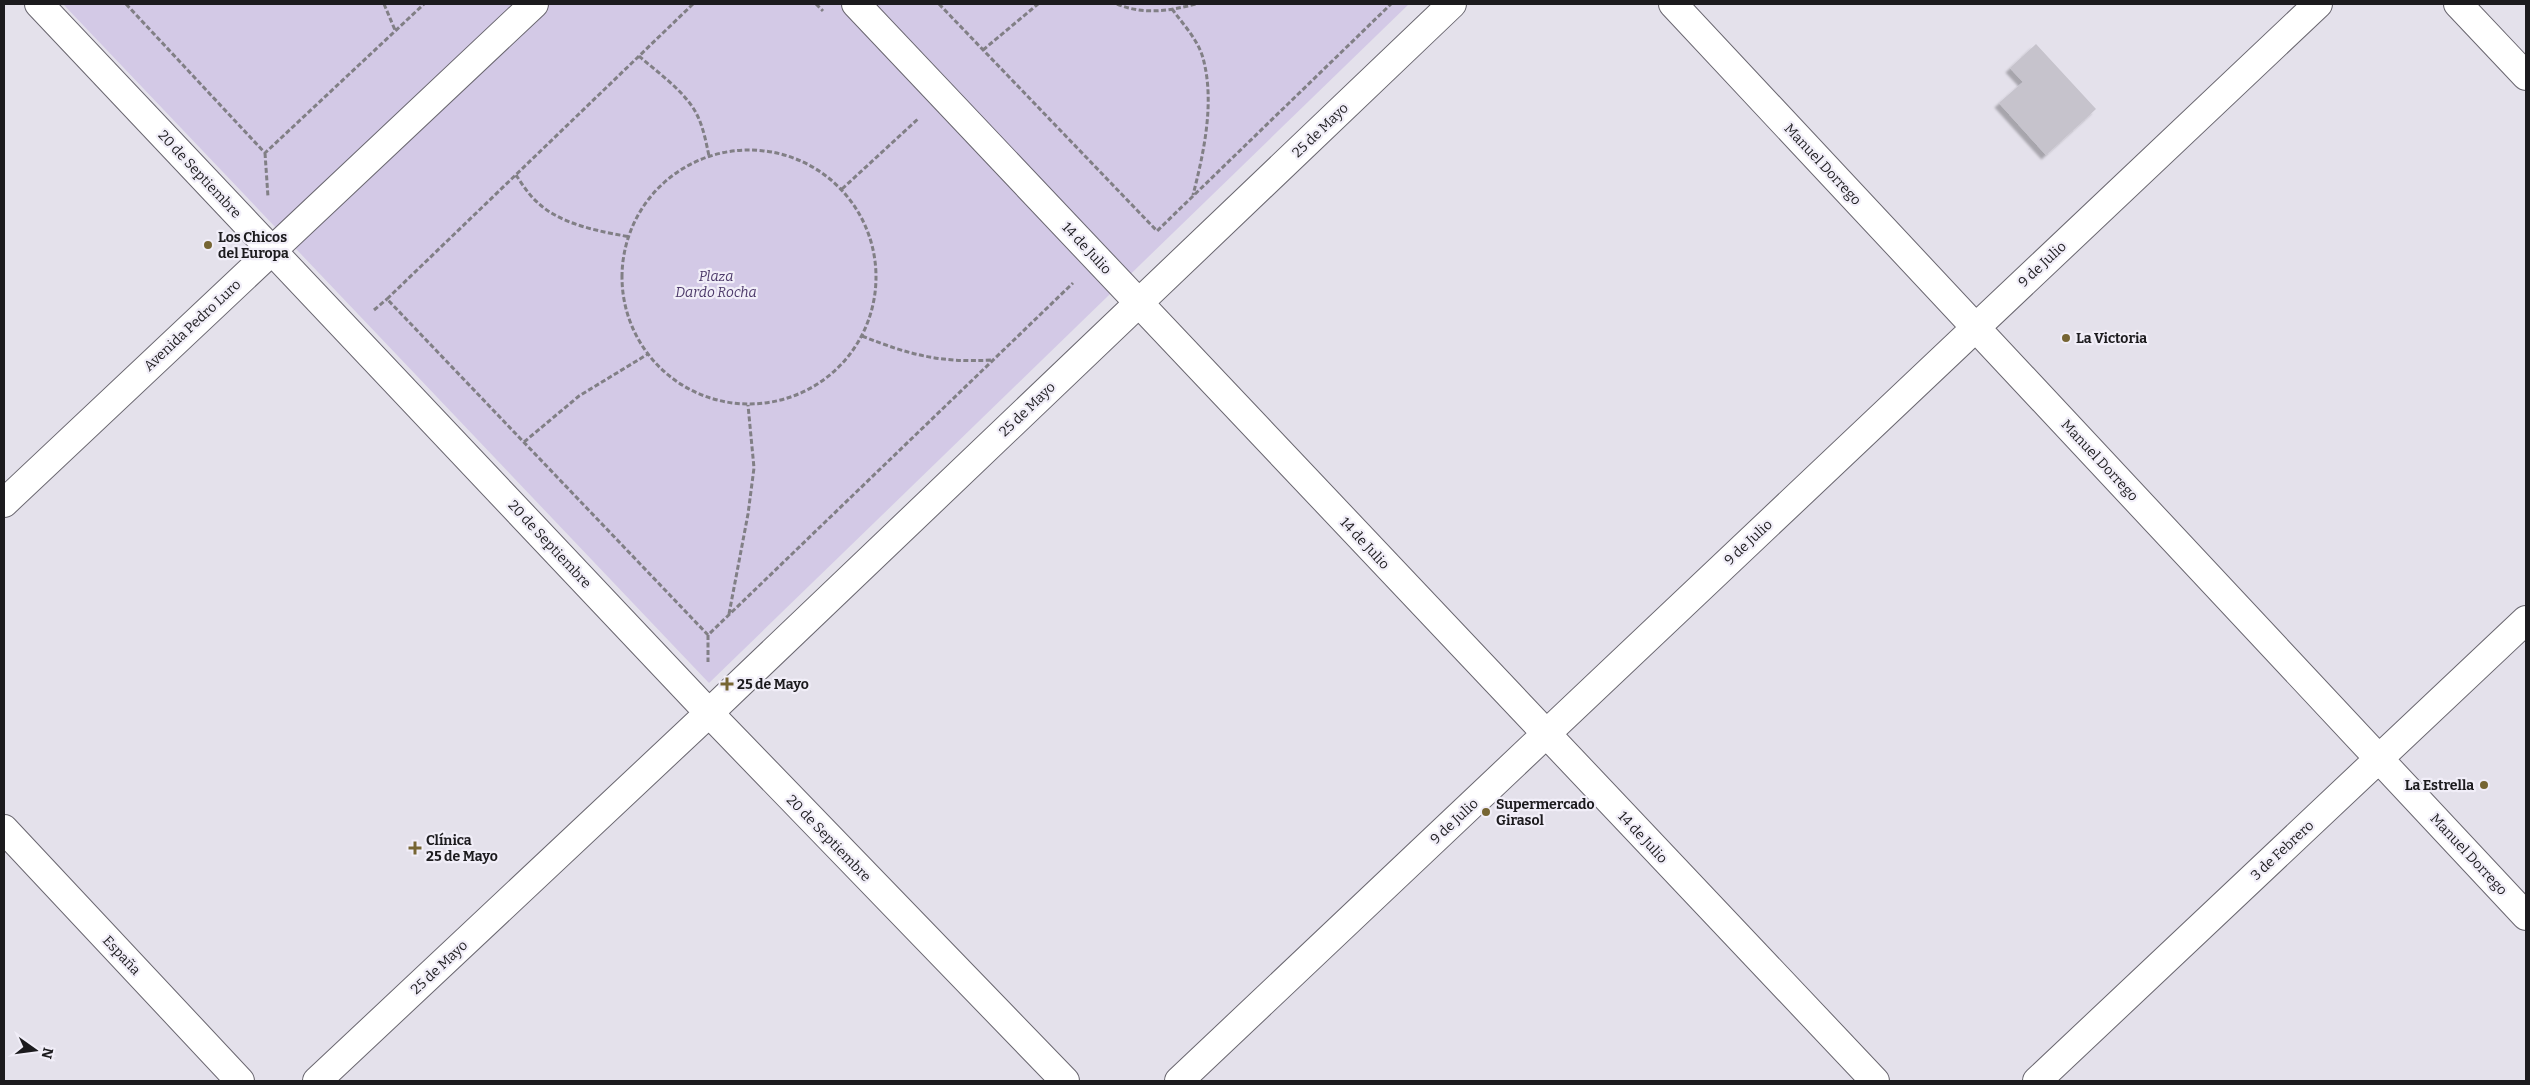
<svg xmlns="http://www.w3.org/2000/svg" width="2530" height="1085" viewBox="0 0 2530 1085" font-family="Bitter,serif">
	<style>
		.green { fill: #d3c9e6 }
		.building { fill: #c6c3cc; filter: url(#shadow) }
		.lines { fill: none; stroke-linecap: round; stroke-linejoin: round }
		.street-casing { stroke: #69666f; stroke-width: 30 }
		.primary-casing { stroke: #69666f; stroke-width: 30 }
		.path { stroke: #817f85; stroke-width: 3; stroke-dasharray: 5 2.5; stroke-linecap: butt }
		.street { stroke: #fff; stroke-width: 28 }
		.primary { stroke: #fff; stroke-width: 28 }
		.poi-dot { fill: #766533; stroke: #f1eef8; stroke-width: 2 }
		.labels { text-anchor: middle; stroke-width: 4.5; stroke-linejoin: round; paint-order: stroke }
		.street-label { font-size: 14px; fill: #1c1b1e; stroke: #f1eef8 }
		.poi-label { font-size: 14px; font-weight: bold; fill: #1c1b1e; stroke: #f1eef8; text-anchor: start }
		.park-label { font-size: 14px; font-style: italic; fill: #4d3a6a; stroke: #f1eef8 }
	</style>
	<defs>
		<filter id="shadow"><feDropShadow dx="-4.5" dy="4.5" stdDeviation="1" flood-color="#0004"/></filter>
	</defs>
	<rect width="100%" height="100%" fill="#e4e1eb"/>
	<!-- green -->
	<path class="green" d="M63 4H1409L709 683Z"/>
	<!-- building -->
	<path class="building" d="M2036 44 2096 109 2046 155 1999 103 2023 82 2010 68Z"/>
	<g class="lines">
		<!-- street casing -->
		<g class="street-casing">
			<path id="street" d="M39 4 709 713 1065 1081
				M856 4 1875 1081
				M1673 4 2526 916
				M2458 4 2526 76
				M4 829 240 1081
				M317 1081 709 713 1452 4
				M1179 1081 2318 4
				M2037 1081 2526 620"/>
		</g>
		<!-- primary casing -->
		<g class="primary-casing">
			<path id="primary" d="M4 503 534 4"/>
		</g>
		<!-- path -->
		<path class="path" d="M126 4 265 153 424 4
			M384 4 395 30
			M693 4 387 299 708 635 1073 283
			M816 4 823 11
			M939 4 1157 231 1391 4
			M1117 4C1143 15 1169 11 1196 4
			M1172 9C1183 24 1198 40 1203 58 1215 102 1204 152 1193 195
			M983 50 1038 4
			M639 56C658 73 682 89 695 111 703 125 706 142 709 156
			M622 277a127 127 0 1 1 254 0a127 127 0 1 1-254 0Z
			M265 153 268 197
			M516 175C522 184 529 195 537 202 561 225 599 231 630 237
			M842 189 919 118
			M374 310 387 299
			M862 336C910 355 940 363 993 360
			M524 442 579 396 648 354
			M729 614 748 514 754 468 748 405
			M708 635V662"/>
		<!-- street -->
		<use href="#street" class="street"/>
		<!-- primary -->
		<use href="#primary" class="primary"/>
	</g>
	<!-- markers -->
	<g class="poi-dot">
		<circle cx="208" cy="245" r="5"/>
		<circle cx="2066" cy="338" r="5"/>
		<path d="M724.5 676.5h5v5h5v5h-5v5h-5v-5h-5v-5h5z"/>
		<circle cx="2484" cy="785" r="5"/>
		<circle cx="1486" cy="812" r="5"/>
		<path d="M412.5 840.5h5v5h5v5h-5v5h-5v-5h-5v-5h5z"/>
	</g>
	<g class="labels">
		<!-- street labels -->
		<g class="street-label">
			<text transform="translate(1320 130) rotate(-44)" y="5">25 de Mayo</text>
			<text transform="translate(1823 164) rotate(47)" y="5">Manuel Dorrego</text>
			<text transform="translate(200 174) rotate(47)" y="5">20 de Septiembre</text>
			<text transform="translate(1087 248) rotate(47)" y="5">14 de Julio</text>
			<text transform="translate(2042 264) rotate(-43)" y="5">9 de Julio</text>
			<text transform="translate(192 325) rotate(-43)" y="5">Avenida Pedro Luro</text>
			<text transform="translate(1027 409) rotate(-44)" y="5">25 de Mayo</text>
			<text transform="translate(2100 460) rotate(47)" y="5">Manuel Dorrego</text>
			<text transform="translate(1748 542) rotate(-43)" y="5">9 de Julio</text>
			<text transform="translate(1365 543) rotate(47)" y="5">14 de Julio</text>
			<text transform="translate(550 544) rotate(47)" y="5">20 de Septiembre</text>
			<text transform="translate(1454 821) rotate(-43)" y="5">9 de Julio</text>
			<text transform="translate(1643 837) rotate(47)" y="5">14 de Julio</text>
			<text transform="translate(829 838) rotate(46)" y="5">20 de Septiembre</text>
			<text transform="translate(2282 850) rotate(-43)" y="5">3 de Febrero</text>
			<text transform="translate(2469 854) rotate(47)" y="5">Manuel Dorrego</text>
			<text transform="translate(122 955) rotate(47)" y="5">España</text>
			<text transform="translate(439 967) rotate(-43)" y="5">25 de Mayo</text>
		</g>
		<!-- poi labels -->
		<g class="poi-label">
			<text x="218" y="242">Los Chicos<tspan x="218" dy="16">del Europa</tspan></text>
			<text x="2076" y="343">La Victoria</text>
			<text x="737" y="689">25 de Mayo</text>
			<text x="2474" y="790" text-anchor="end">La Estrella</text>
			<text x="1496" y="809">Supermercado<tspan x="1496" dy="16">Girasol</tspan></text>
			<text x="426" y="845">Clínica<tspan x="426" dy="16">25 de Mayo</tspan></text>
		</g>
		<!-- park labels -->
		<g class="park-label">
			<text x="716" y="281">Plaza<tspan x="716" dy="16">Dardo Rocha</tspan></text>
		</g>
	</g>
	<!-- border -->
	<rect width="2530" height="1085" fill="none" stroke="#1c1b1e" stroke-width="10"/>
	<!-- north arrow -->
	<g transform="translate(35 1050) rotate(104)" stroke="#f1eef8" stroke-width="4" paint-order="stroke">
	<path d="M0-4L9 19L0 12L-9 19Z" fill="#1c1b1e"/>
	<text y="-8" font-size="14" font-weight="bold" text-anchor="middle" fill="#1c1b1e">N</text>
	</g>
</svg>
